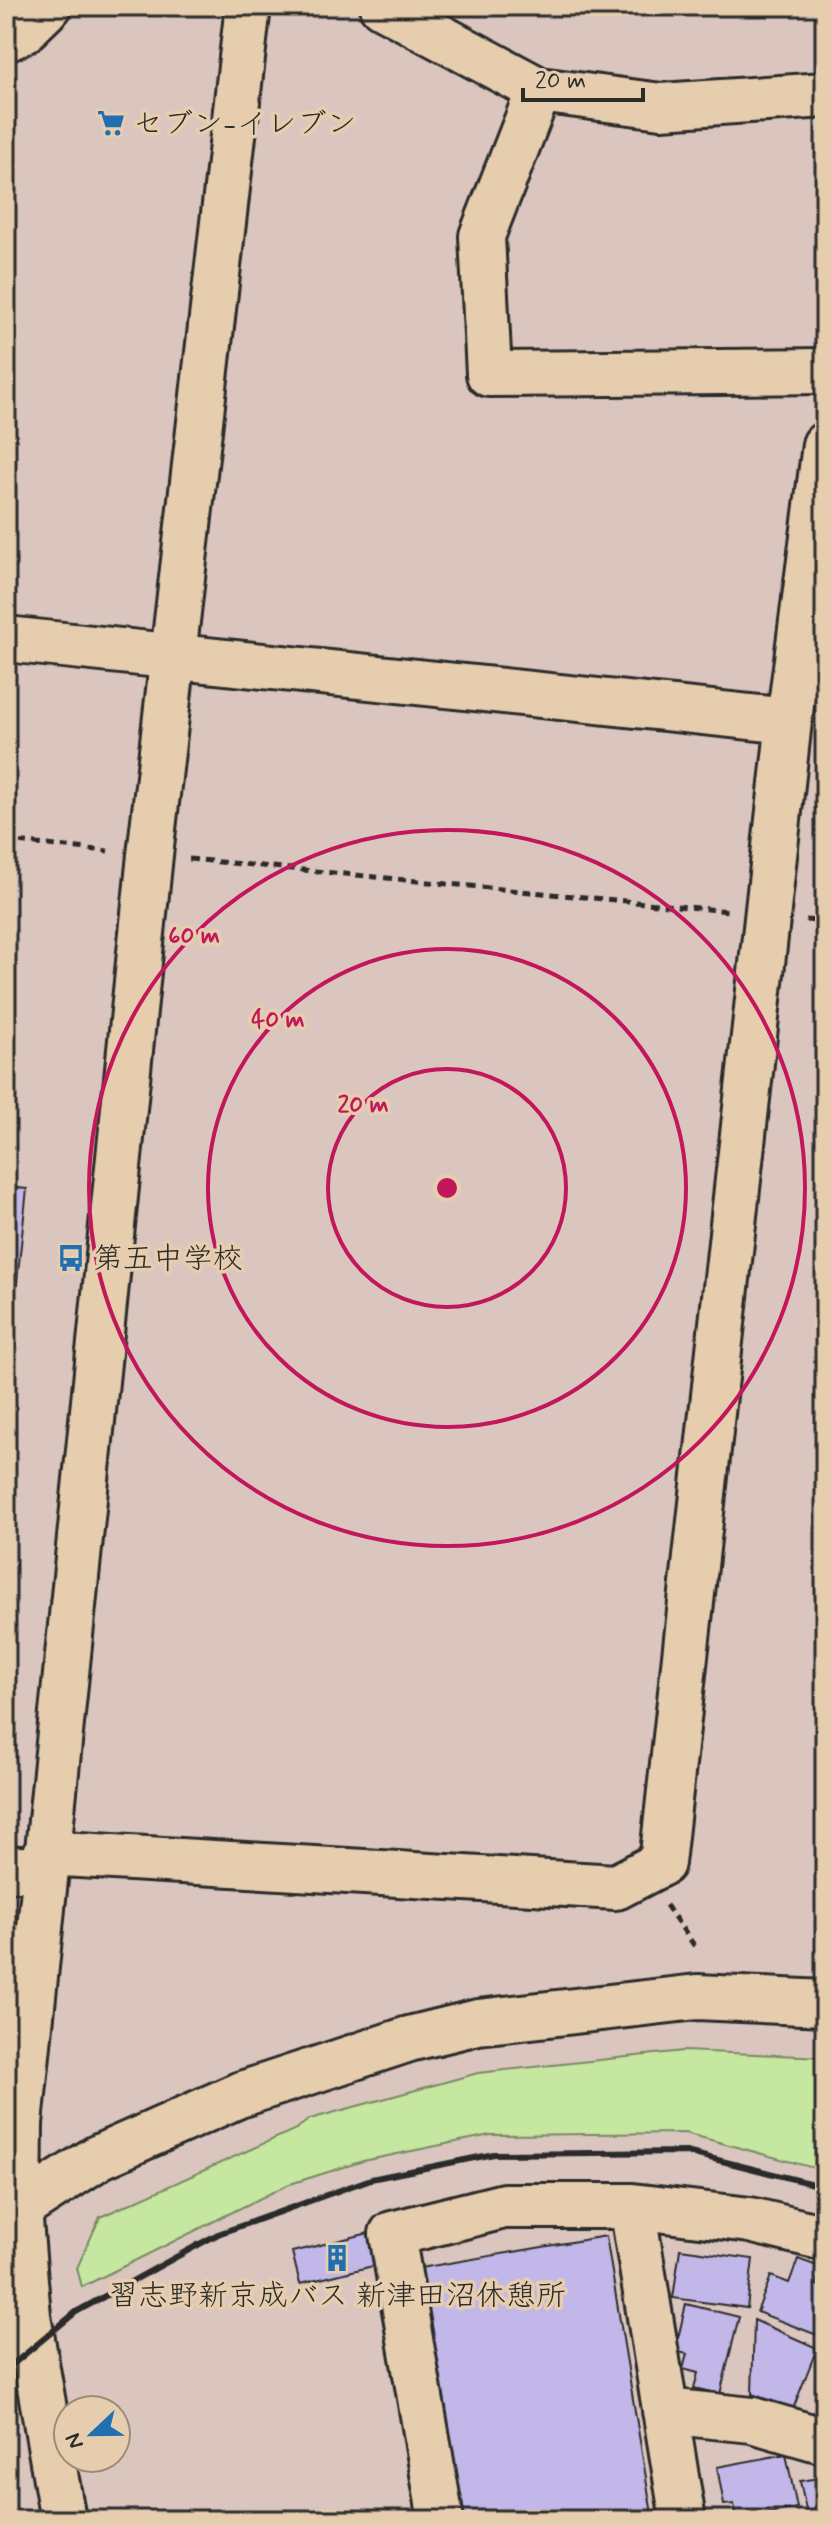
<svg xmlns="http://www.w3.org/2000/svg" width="831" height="2526" viewBox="0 0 831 2526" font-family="Mynerve,'Klee One',sans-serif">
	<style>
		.green { fill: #c6e79f; stroke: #788965; stroke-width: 2 }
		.building { fill: #c1b7e8; stroke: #2b2b2b; stroke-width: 2 }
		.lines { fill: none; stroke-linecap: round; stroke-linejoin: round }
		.minor-casing { stroke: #2b2b2b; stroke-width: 50 }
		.path { stroke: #2b2b2b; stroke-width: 5; stroke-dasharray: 8 6; stroke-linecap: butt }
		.minor { stroke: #e6cdae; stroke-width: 44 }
		.rail { stroke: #2b2b2b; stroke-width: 6 }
		.ring { fill: none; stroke: #c2185b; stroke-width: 4 }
		.labels { text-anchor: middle; stroke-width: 7; stroke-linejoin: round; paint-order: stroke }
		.poi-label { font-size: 30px; fill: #2b2b2b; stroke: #e6cdae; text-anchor: start }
		.centre { fill: #c2185b; stroke: #e6cdae; stroke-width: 4 }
		.ring-label { font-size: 24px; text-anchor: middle; font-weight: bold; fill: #c2185b; stroke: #e6cdae; stroke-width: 7; stroke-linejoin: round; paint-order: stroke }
	</style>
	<rect width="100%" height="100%" fill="#dbc6bf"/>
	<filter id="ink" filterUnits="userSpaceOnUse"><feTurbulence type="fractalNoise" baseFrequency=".0125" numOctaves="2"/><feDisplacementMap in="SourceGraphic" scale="16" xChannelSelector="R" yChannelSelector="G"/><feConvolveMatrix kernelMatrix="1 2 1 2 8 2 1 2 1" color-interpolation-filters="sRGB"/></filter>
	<g filter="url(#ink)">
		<!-- green -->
		<path class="green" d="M683 2051 825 2057V2171L685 2133 490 2135 363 2161 287 2185 82 2287 77 2268 100 2217 296 2129 310 2119 478 2073Z"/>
		<!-- building -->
		<path class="building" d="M6 1187 27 1189 6 1384Z
			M373 2232 381 2264 300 2284 292 2252Z
			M606 2236 653 2520H463L420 2268Z
			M680 2249 753 2259 747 2308 673 2298Z
			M798 2259 823 2268 816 2285 825 2288V2338L757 2312 771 2276 789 2283Z
			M686 2304 739 2317 720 2394 694 2388 698 2373 683 2369 687 2354 675 2351Z
			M754 2320 817 2348 793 2409 752 2394Z
			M825 2382V2417L814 2414Z
			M786 2454 797 2508 737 2519 734 2504 724 2505 717 2467Z
			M825 2477V2520H808L800 2481Z"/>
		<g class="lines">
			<!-- minor casing -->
			<g class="minor-casing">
				<path id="minor" d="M382 6 539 90 482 236 489 374 825 371
					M6 39 23 31 49 6
					M539 90 661 106 825 95
					M6 639 789 721
					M46 1853 616 1887 662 1863 789 721 825 445
					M6 1868 45 1871
					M632 2206 683 2520
					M6 2225 19 2209 99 2157 239 2095 409 2039 478 2022 697 1997 825 2003
					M665 2411 752 2420 825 2441
					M63 2520 28 2316 19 2209 20 2123 150 855 248 6
					M441 2520 392 2234 504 2206H632L750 2220 825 2238"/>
			</g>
			<!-- path -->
			<path class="path" d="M6 841 108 851
				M189 859 729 911
				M806 920 825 922
				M666 1905 698 1951"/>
			<!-- minor -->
			<use href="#minor" class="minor"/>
			<!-- rail -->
			<path class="rail" d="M6 2370 76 2312 218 2234 371 2179 494 2154 686 2152 825 2187"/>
		</g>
	</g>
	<!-- distance rings -->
	<g class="ring">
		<circle cx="447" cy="1188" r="119"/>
		<circle cx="447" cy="1188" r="239"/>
		<circle cx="447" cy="1188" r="358"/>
	</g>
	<!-- icons -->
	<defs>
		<g id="supermarket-bare" transform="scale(2.16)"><path d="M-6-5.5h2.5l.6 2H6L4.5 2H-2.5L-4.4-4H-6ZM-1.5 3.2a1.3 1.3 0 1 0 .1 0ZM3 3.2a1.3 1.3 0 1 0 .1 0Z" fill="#1f6fb2" stroke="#e6cdae" stroke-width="2.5" paint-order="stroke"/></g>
		<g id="bus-bare" transform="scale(2.16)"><path d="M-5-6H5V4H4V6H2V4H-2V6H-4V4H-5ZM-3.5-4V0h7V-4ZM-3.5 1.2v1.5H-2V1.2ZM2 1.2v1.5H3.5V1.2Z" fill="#1f6fb2" stroke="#e6cdae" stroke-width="2.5" paint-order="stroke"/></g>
		<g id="building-bare" transform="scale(2.16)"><path d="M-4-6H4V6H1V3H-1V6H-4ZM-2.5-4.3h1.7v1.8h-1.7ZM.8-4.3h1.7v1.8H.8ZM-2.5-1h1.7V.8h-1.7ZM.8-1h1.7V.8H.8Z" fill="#1f6fb2" stroke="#e6cdae" stroke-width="2.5" paint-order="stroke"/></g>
	</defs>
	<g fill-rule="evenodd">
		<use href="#supermarket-bare" x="111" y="123"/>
		<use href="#bus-bare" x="71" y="1258"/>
		<use href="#building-bare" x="337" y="2258"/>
	</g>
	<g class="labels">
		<!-- poi labels -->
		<g class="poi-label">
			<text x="133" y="133">セブン-イレブン</text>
			<text x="93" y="1268">第五中学校</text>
			<text x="337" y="2305" text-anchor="middle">習志野新京成バス 新津田沼休憩所</text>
		</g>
	</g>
	<circle cx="447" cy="1188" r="12" class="centre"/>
	<g class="ring-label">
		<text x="194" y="943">60 m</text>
		<text x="278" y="1027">40 m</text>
		<text x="363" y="1112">20 m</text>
	</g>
	<!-- margin -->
	<rect width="831" height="2526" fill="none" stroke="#e6cdae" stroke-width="32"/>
	<rect x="16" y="16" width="799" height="2494" fill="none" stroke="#2b2b2b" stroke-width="3" filter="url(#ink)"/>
	<!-- north arrow -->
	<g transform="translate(92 2434) rotate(248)"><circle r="38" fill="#e6cdae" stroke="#9b8c7a" stroke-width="2"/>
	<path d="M0-6L14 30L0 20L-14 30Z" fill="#1f6fb2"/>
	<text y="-12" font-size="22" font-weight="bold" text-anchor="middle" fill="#2b2b2b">N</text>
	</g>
	<!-- scale -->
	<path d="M523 88v12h120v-12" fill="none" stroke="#2b2b2b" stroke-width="4"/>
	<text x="535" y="88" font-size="24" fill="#2b2b2b" stroke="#e6cdae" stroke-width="6" paint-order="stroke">20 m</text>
</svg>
